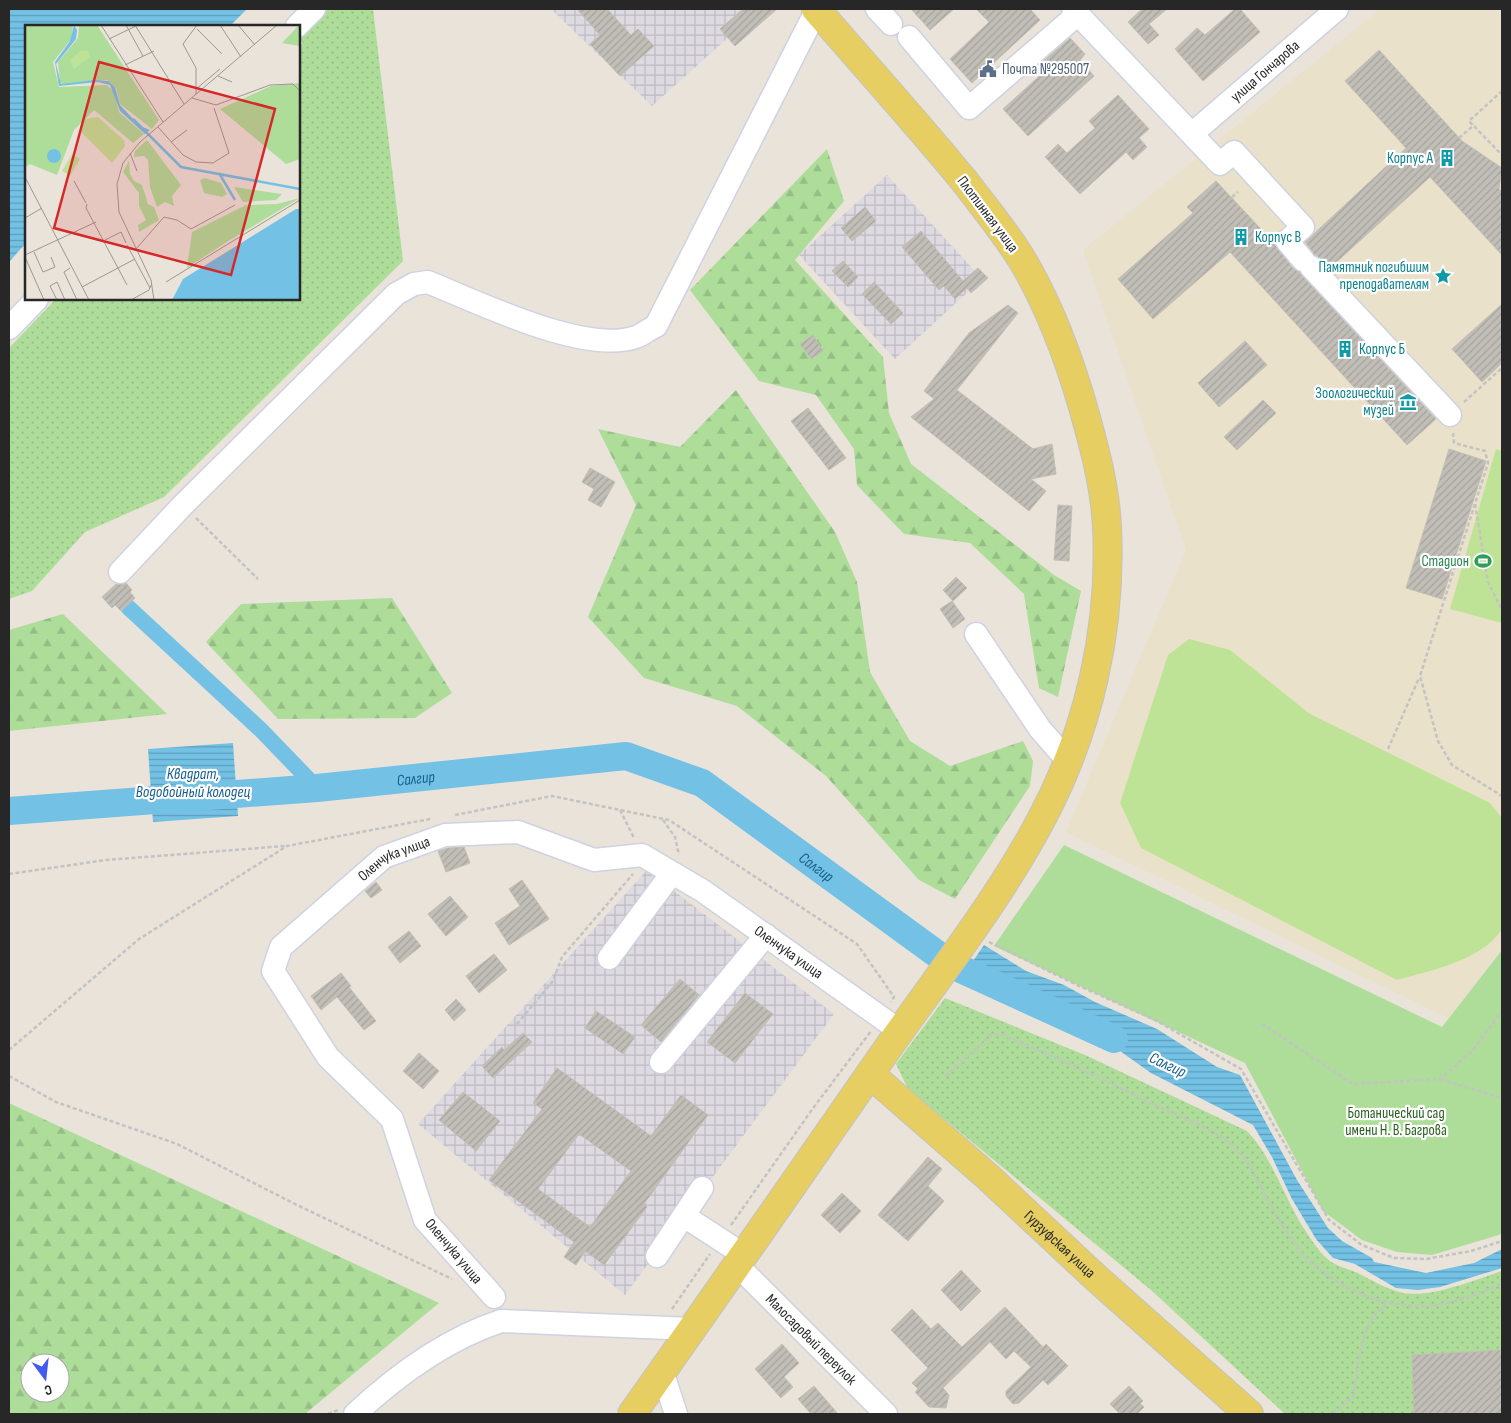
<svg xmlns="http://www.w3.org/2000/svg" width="1511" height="1423" viewBox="0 0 1511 1423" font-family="'Sofia Sans Condensed',sans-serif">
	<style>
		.industrial { fill: url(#industrial-grid) }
		.education { fill: #eae1ca }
		.grass { fill: url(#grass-dots) }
		.forest { fill: url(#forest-firs); fill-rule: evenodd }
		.garden { fill: #addd99 }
		.pitch { fill: #bfe396 }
		.water { fill: url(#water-rules) }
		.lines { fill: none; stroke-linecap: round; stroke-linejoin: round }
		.canal { stroke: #73c1e5; stroke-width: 16 }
		.river { stroke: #73c1e5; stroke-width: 28 }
		.building { fill: url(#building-hatch); stroke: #c4bfb4; fill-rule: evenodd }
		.minor-casing { stroke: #cfd2e0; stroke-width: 25 }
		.major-casing { stroke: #c3c3c3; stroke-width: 30 }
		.path { stroke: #c3c3c3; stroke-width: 2.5; stroke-dasharray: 4 2.5; stroke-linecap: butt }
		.minor { stroke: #fff; stroke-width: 22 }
		.major { stroke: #e6ce62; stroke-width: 28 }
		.labels { text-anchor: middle; stroke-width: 4.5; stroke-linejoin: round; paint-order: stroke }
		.service-label { font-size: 15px; fill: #4e5e75; stroke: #fff; text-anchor: start }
		.street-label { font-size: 15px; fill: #272727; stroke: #fff }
		.culture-label { font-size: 15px; fill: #0d838f; stroke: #fff; text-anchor: end }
		.leisure-label { font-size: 15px; fill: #27864d; stroke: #fff; text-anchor: end }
		.park-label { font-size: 15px; fill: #285e1e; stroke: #fff }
		.water-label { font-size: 16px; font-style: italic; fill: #165e8d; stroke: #fff }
		.inset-river { fill: none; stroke: #73c1e5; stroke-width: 2.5 }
		.inset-road { fill: none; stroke: #9b9892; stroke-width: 1 }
		.view { fill: #d62828; fill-opacity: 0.15; stroke: #d62828; stroke-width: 2.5 }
		.inset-edge { fill: none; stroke: #272727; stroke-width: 2.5 }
	</style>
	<defs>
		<pattern id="industrial-grid" width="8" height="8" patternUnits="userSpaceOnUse" patternTransform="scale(1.25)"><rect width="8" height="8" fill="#dddae2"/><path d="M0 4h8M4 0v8" fill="none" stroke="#bebbc2"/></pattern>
		<pattern id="grass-dots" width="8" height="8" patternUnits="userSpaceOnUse" patternTransform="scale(1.25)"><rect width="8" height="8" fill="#addd99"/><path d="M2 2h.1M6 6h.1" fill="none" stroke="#95be84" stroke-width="1.8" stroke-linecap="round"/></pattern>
		<pattern id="forest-firs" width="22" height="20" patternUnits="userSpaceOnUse" patternTransform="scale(1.25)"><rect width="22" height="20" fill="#addd99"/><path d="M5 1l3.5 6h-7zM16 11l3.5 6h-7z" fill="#95be84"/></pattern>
		<pattern id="water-rules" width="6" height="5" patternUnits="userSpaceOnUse" patternTransform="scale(1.25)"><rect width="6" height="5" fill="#73c1e5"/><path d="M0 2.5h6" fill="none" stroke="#5e9dba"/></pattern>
		<pattern id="building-hatch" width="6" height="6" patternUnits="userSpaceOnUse" patternTransform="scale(1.25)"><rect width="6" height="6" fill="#c1bdb7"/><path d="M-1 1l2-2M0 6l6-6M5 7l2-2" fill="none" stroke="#a6a29d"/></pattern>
	</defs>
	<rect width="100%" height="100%" fill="#e9e3da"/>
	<!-- industrial -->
	<path class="industrial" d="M551 9H760L652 106Z
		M887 175 982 279 895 359 799 255Z
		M647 870 834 1014 625 1295 418 1124Z"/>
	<!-- education -->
	<path class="education" d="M1380 9H1495L1502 17V949L1448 1018 1066 832 1186 550 1083 250Z"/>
	<!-- grass -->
	<path class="grass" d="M328 9H373L403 261 164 497 85 532 32 591 9 599V348L56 299H299V48L303 43 300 39Z
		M945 998 1085 1055 1247 1131C1270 1155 1282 1190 1298 1219 1307 1233 1317 1251 1330 1261 1338 1267 1349 1269 1358 1273 1373 1281 1386 1289 1403 1293 1431 1298 1475 1280 1502 1271V1414H1285L1151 1290 908 1089 896 1064Z"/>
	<!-- forest -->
	<path class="forest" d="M827 149 844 201 795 260 883 357 889 413 911 464 1054 575 1081 591 1058 697 1039 688 1024 594 970 543 904 534 857 485 854 449 816 395 759 381 690 290Z
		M736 390 835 532 857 582 870 672 910 741 950 766 1023 741 1033 761 1030 786 955 899 919 880 826 776 737 706 644 678 588 617 636 505 598 429 680 447Z
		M392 598 452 693 415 718 278 719 206 642 241 604Z
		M63 614 167 714 9 731V630Z
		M9 1103 439 1303 305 1414H9ZM30 1363H60V1393H30Z"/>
	<!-- garden -->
	<path class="garden" d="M1064 845 1442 1027 1502 950V1234L1432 1255 1397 1252 1362 1240 1323 1211 1245 1063 994 946Z"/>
	<!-- pitch -->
	<path class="pitch" d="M1496 449 1502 451V623L1450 609Z
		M1189 639 1230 650 1310 714 1490 803 1502 818V929C1483 960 1430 971 1397 980L1141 848 1120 803 1168 655Z"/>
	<!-- water -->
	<path class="water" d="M9 9H247L230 26H26V243L9 262Z
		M233 743 238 816 153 822 148 749Z
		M984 945 1026 971 1064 985 1095 1002 1157 1029 1217 1067 1240 1075 1297 1180 1328 1228 1342 1241 1372 1258 1374 1262 1426 1273 1474 1263 1502 1249V1268L1440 1287 1418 1290 1396 1288 1355 1264 1333 1258 1316 1239 1292 1199 1272 1157 1253 1125 1151 1073 1041 995 987 979 958 983Z"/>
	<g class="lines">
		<!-- canal -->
		<path class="canal" d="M128 607 260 729 317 788"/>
		<!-- river -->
		<path class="river" id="s1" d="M9 811 317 788 626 756 702 783 952 965 1114 1039"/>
	</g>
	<!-- building -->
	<path class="building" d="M577 9H607L631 35 638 29 654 46 620 76 590 44 600 35Z
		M743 9H777L735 46 720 29Z
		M911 9H954L930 30Z
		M976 9H1030L1040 20 972 83 950 59 989 22Z
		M1142 9H1167L1149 24 1159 35 1148 44 1128 22Z
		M1235 9H1240L1260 32 1203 81 1175 49 1197 28 1205 35Z
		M1070 38 1085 54 1080 60 1094 76 1028 136 1003 109 1047 69 1041 63Z
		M1379 50 1462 141 1502 168 1499 189 1502 192V255L1430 177 1330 268 1314 254 1305 242 1406 148 1345 81Z
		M1118 95 1149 129 1139 138 1147 147 1133 160 1126 152 1080 194 1045 157 1058 144 1067 153 1095 128 1089 121Z
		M1216 181 1274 243 1293 268 1299 272 1436 419 1407 445 1230 252 1153 319 1118 279 1193 213 1187 207Z
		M865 207 876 221 852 241 841 228Z
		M921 231 963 281 978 268 988 278 971 293 967 288 955 299 944 286 939 290 902 247Z
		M843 261 858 277 848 287 832 271Z
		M874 282 903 313 891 324 862 294Z
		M1502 304V363L1482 382 1452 349Z
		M1008 305 1018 313 957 390 1033 449 1052 444 1056 474 1031 479 1046 491 1029 511 911 417 934 399 924 391 969 333Z
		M813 335 823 351 811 359 800 344Z
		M1245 341 1267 365 1219 407 1198 383Z
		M1263 400 1276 413 1237 450 1224 437Z
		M808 408 846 458 829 470 791 421Z
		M1449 449 1486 461 1442 599 1406 588Z
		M590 468 615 482 601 507 588 500 594 489 582 482Z
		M1058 505 1072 506 1069 561 1054 560Z
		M956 577 967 588 953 601 943 590Z
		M126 583 132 590 130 592 135 598 121 611 115 605 112 608 102 597 116 584Z
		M952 601 965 619 953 628 940 609Z
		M464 847 470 863 446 872 438 851 448 848Z
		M522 880 549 919 509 945 495 923 520 906 509 889Z
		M376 882 382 890 371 898 365 891Z
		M450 896 468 917 446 936 428 914Z
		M409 931 421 946 400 963 388 947Z
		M494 954 507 970 479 993 466 976Z
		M341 973 351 986 349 987 376 1021 364 1030 337 997 321 1010 311 996Z
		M680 979 699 995 661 1042 641 1025Z
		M745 993 773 1014 735 1063 707 1042Z
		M456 999 466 1010 454 1021 445 1010Z
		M596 1011 635 1037 623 1054 585 1028Z
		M523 1033 532 1042 493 1078 482 1066 502 1047 504 1050Z
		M419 1053 439 1071 423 1089 403 1071Z
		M557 1068 651 1136 681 1095 708 1115 644 1204 647 1207 604 1265 585 1251 576 1265 564 1257 574 1242 489 1180 542 1109 533 1103ZM579 1134 631 1171 590 1227 538 1189Z
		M463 1092 500 1121 476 1151 439 1120Z
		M928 1157 942 1169 928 1186 944 1201 908 1241 878 1215Z
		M842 1193 861 1211 840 1233 821 1215Z
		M961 1270 981 1291 961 1311 941 1290Z
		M1005 1307 1043 1347 1046 1344 1068 1366 1048 1385 1043 1380 1019 1403 1013 1404 1006 1396V1391L1031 1367 1014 1351 1006 1359 990 1342 943 1388 949 1395 946 1408 929 1407 915 1392 918 1389 912 1383 928 1368 891 1330 912 1309 931 1329 938 1323 962 1347Z
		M782 1344 799 1363 784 1377 793 1387 781 1398 755 1369Z
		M1502 1350V1414H1414L1412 1355Z
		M814 1386 838 1414H811L798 1399Z
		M1129 1386 1143 1401 1140 1403 1144 1407 1137 1414H1120L1110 1404Z"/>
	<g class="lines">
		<!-- minor casing -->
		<g class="minor-casing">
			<g id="minor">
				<path d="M877 9 891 24"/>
				<path d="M1073 9 1220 164 1234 152 1303 227 1287 241 1303 260"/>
				<path d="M297 26 314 9"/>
				<path d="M909 37 969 108 1078 14"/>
				<path id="s2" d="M1193 133 1337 9"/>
				<path d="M1311 267 1450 415"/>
				<path d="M9 328 37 299"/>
				<path d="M120 572 183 505 396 294 414 284 428 282C477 302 585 355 636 337 642 335 649 329 656 326L817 9"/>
				<path d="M976 634 1040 729 1068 761"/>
				<path d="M609 958 672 873"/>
				<path d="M661 1062 766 935"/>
				<path d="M684 1216 744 1255"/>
				<path d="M657 1256 702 1188"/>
				<path id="s3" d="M737 1265 886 1414"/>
				<path id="s4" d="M494 1297 425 1220 392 1119 328 1057 273 971 281 947 384 857 445 835 518 832 594 860 642 855 703 891 900 1031"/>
				<path d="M662 1371 676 1414"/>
				<path d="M355 1414C397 1375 446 1339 501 1321L692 1329"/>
			</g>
		</g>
		<!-- major casing -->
		<g class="major-casing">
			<g id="major">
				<path id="s5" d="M870 1074 988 1177 1094 1276 1249 1414"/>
				<path d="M632 1414C716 1296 798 1177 881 1058 934 982 998 901 1041 820 1089 730 1112 628 1107 527 1105 486 1094 446 1083 407 1069 359 1052 313 1028 270 1011 239 987 211 966 183 918 124 866 67 816 9"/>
			</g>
		</g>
		<!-- path -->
		<path class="path" d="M1502 91 1469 121 1502 155
			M1459 138 1474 125
			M1232 197 1238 192
			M1464 402 1502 368
			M1453 433 1454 443 1485 451 1488 463 1420 676 1438 741 1452 765 1502 796
			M1475 504 1488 582 1502 610
			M196 518 258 579
			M1388 749 1419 678
			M620 810 634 838
			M455 815 552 796 669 820 857 944 894 997 891 1002
			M663 820 675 837 679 855
			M9 874 106 860 285 846
			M989 942 1077 985 1155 1020 1241 1069 1329 1220 1362 1245 1394 1258 1426 1259 1471 1251 1502 1241
			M517 1024 553 981 562 957 633 874
			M1262 1024 1353 1084 1440 1079 1473 1050 1502 1011
			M9 1050 139 939 287 846 430 819
			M9 1076 56 1102 177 1144 297 1205 452 1279
			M946 1076 992 1034 1003 1035C1053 1056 1102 1079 1151 1103 1176 1115 1203 1125 1226 1140 1251 1157 1257 1184 1272 1208 1284 1228 1297 1251 1315 1266 1347 1292 1388 1309 1430 1306 1455 1303 1479 1293 1502 1284
			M1440 1079 1502 1098
			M731 1225 811 1111 871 1031
			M672 1309 710 1254
			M328 1414 338 1410
			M1333 1414 1353 1397C1359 1366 1359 1319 1389 1304"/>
		<!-- minor -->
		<use href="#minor" class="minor"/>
		<!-- major -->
		<use href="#major" class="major"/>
	</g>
	<!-- icons -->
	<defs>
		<g id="civic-bare" transform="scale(1.35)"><path d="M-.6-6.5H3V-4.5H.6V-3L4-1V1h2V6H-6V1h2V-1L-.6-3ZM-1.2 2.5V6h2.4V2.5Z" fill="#5c6f8a" stroke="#fff" stroke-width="2.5" paint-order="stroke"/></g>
		<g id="building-bare" transform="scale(1.35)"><path d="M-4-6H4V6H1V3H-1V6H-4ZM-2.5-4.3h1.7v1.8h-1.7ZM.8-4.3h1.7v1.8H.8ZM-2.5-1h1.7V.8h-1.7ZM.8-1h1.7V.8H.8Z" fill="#0f9aa8" stroke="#fff" stroke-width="2.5" paint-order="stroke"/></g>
		<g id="sight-bare" transform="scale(1.35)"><path d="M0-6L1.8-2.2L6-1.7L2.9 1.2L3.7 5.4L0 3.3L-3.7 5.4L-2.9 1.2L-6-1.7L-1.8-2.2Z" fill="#0f9aa8" stroke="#fff" stroke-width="2.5" paint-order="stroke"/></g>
		<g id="museum-bare" transform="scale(1.35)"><path d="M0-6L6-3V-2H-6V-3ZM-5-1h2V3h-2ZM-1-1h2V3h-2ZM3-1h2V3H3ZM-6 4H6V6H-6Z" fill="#0f9aa8" stroke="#fff" stroke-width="2.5" paint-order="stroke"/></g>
		<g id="stadium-bare" transform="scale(1.35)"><path d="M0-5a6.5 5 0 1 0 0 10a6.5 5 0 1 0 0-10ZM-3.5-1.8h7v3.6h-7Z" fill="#2e9e5b" stroke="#fff" stroke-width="2.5" paint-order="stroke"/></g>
	</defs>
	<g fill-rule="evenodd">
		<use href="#civic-bare" x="988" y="69"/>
		<use href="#building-bare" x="1447" y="158"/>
		<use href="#building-bare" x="1241" y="237"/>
		<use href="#sight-bare" x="1443" y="276"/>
		<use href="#building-bare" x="1345" y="349"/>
		<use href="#museum-bare" x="1408" y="402"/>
		<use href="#stadium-bare" x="1483" y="561"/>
	</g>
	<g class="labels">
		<!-- service labels -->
		<g class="service-label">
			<text x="1002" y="74">Почта №295007</text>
		</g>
		<!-- street labels -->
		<g class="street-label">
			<text dy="5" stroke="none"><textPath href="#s2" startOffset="95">улица Гончарова</textPath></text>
			<text transform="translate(988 214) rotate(53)" y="5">Плотинная улица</text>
			<text dy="5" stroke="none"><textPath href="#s4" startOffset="571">Оленчука улица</textPath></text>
			<text dy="5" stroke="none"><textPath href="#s4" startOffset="1006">Оленчука улица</textPath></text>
			<text dy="5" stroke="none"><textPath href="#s5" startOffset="255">Гурзуфская улица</textPath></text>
			<text transform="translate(454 1251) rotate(50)" y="5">Оленчука улица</text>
			<text dy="5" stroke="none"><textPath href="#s3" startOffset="105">Малосадовый переулок</textPath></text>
		</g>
		<!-- culture labels -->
		<g class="culture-label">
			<text x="1433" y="163">Корпус А</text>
			<text x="1255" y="242" text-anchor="start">Корпус В</text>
			<text x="1429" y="272">Памятник погибшим<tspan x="1429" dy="17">преподавателям</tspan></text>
			<text x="1359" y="354" text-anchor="start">Корпус Б</text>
			<text x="1394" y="398">Зоологический<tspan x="1394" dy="17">музей</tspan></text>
		</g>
		<!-- leisure labels -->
		<g class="leisure-label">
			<text x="1469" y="566">Стадион</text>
		</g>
		<!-- park labels -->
		<g class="park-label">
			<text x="1396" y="1118">Ботанический сад<tspan x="1396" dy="17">имени Н. В. Багрова</tspan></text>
		</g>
		<!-- water labels -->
		<g class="water-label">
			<text x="193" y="779">Квадрат,<tspan x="193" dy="18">Водобойный колодец</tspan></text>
			<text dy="6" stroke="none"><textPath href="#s1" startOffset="408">Салгир</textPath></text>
			<text dy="6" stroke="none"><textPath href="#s1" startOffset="842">Салгир</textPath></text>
			<text transform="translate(1168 1064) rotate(25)" y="6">Салгир</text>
		</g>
	</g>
	<!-- overview -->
	<g transform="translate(25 25)">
		<rect width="275" height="275" fill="#e9e3da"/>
		<path d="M54 0H72L134 95 127 104 95 79 91 63 82 55 39 60 35 57 33 37 53 13ZM275 173 200 218 162 243 167 207 221 180 252 179Z" fill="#addd99"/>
		<path d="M274 0 275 21 257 18ZM275 58V134L261 139 195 84 246 61ZM122 115 156 160 147 171 149 181 140 177 132 182 125 162 123 135 119 131 109 132 110 126ZM104 136 105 149 109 156 117 160 123 179 129 182 134 195 114 207 113 200 121 195 114 181V168L98 147ZM180 153 196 158 202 169 197 172 179 168 175 155ZM209 162 257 169 251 175 218 177Z" fill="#addd99"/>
		<path d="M0 0H48L46 14 28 37 34 62 82 60 89 67 94 87 119 109 108 118 69 85 49 105 32 150 5 139 0 142Z" fill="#addd99"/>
		<path d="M56 25 63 26 65 32 49 44 45 35ZM73 92 99 115 100 121 87 138 56 107 60 94ZM47 129 55 134 45 151 37 146Z" fill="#bfe396"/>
		<path d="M49 0 52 5 51 14 31 39 36 59 69 55 83 56 90 62 95 80 115 101 125 105 120 109 95 86 85 60 73 57 34 61 30 37 45 16ZM22 131a7 7 0 1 1 14 0a7 7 0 1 1-14 0ZM271 184H275V275H147L158 254Z" fill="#73c1e5"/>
		<path class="inset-river" d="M108 94 156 142 275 164M194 148 210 175"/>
		<path class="inset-road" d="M76 0 138 97M101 0 118 31M110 0 159 79M195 0 216 32M213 0 230 20M172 4 197 29M84 14 111 1M100 40 129 26M193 51 207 57M171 64 195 44M171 69V43L158 19 172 0M167 73 191 80 245 60 268 59 275 66M133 102 158 130 171 137 188 138 204 128 189 83M146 117 162 105M105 128 112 146M0 152 64 275M49 156 61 178M62 179 61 183 102 260M0 193 17 183M80 215 96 207 101 218M102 220 125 263M111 224 139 192 152 195 166 204 210 180M9 227 18 247 30 242 26 232M0 230 71 197M0 232 19 275M45 243 39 247 52 275M141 257 275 175M57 262 110 234M32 275 25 261 32 257 40 275M106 275 124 265 126 260M129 275 126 255 94 187 92 159 98 138 115 117 252 0"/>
		<path class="view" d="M74 37 250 84 206 250 29 203Z"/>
		<rect width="275" height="275" class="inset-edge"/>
	</g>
	<!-- border -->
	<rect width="1511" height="1423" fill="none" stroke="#272727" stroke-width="20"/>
	<!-- north arrow -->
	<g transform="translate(45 1378) rotate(165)"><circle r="24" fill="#ffffff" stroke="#a9a9a9"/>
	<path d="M0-4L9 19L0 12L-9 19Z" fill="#435bec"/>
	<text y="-8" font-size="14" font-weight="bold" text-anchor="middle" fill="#272727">С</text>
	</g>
</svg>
